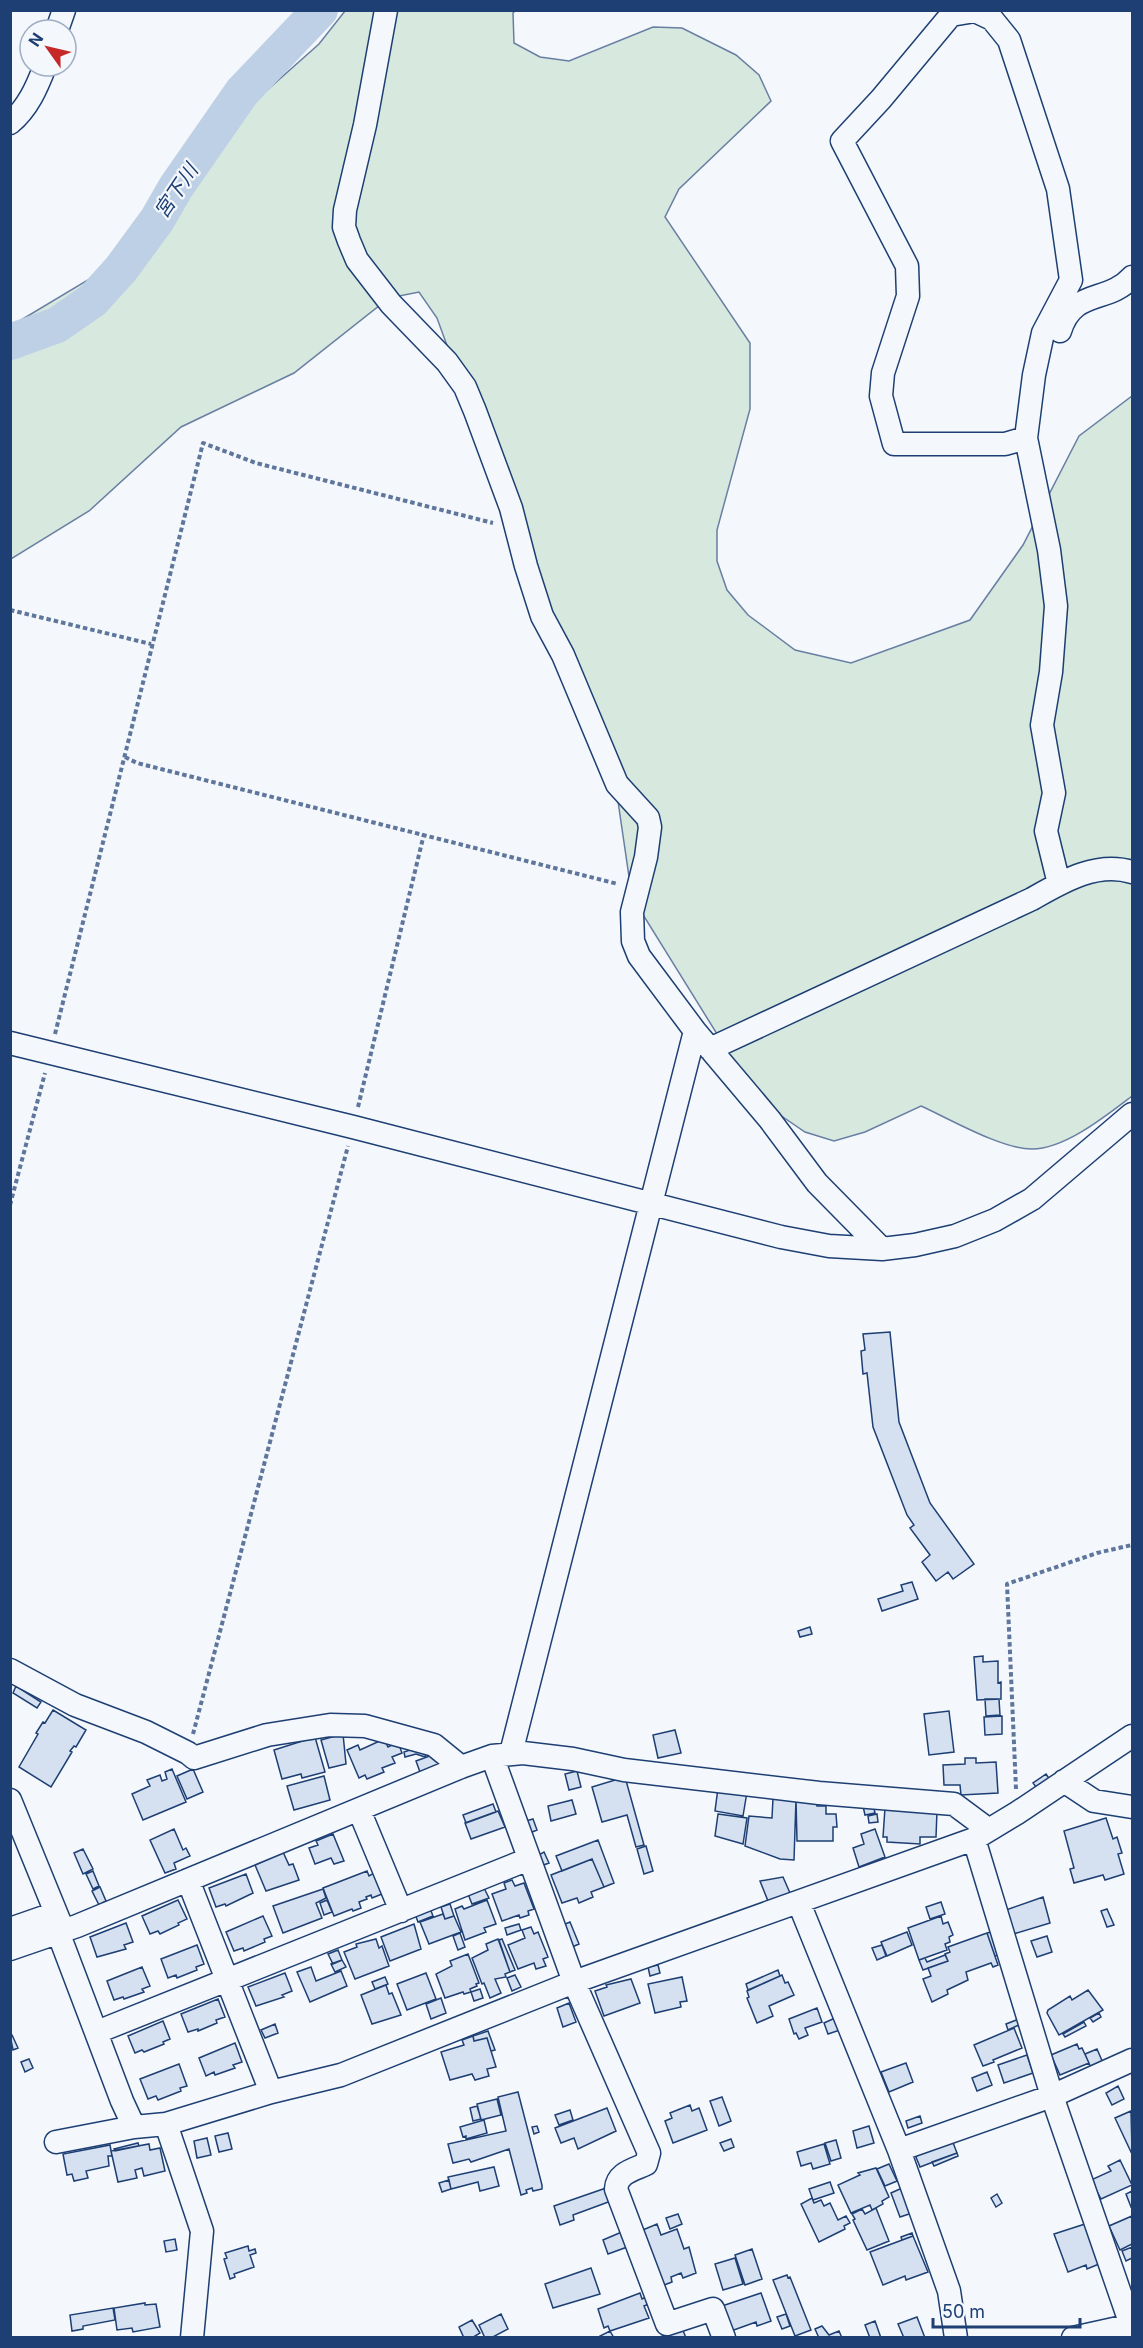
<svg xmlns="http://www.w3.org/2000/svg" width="1143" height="2348" viewBox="0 0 1143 2348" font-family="Inter,'Noto Sans JP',sans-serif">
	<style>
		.green { fill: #d7e8df; stroke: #687fa3; stroke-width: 1.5 }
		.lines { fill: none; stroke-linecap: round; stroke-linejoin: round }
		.river { stroke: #bed0e5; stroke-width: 36 }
		.building { fill: #d5e0f0; stroke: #1d3f73; stroke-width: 1.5 }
		.minor-casing { stroke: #1d3f73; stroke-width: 25 }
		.path { stroke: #5e769c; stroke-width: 4; stroke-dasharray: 4.5 3; stroke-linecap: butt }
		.minor { stroke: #f4f7fb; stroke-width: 22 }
		.labels { text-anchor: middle; stroke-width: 4.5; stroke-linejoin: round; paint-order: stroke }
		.water-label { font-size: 20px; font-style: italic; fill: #1d3f73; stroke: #f4f7fb }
	</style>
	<rect width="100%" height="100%" fill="#f4f7fb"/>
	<!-- green -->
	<path class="green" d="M345 11H515L513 13 514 43 540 57 569 61 653 27 682 28 736 55 759 75 771 101 679 189 665 217 750 343V409L717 530V561L727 590 748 615 795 650 851 663 970 620 1023 545 1079 436 1132 396V1096C1107 1115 1065 1149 1032 1149 1001 1149 950 1119 921 1106L865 1132 834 1141 805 1132 780 1115 740 1071 632 897 615 781 587 729 437 318 419 292 389 298 294 373 181 427 89 511 11 559V326L98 274 157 222 221 131 319 44Z"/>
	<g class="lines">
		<!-- river -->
		<path class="river" d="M10 342 57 325 93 300 121 269 157 220 176 187 242 92 320 10"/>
	</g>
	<!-- building -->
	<path class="building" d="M890 1332 899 1422 930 1503 974 1564 953 1579 948 1572 936 1581 922 1562 930 1555 910 1528 914 1525 907 1515 873 1427 867 1373 863 1374 861 1351 865 1350 863 1334Z
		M912 1582 918 1599 882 1611 878 1599 903 1591 901 1585Z
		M810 1627 812 1634 800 1637 798 1631Z
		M983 1656V1662L998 1661V1683L1001 1682V1699L977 1700 974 1657Z
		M16 1686 41 1702 37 1708 13 1693Z
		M985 1699H999L1000 1715 986 1716Z
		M53 1710 86 1730 76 1747 74 1746 70 1751 72 1752 51 1787 19 1767 38 1734 36 1733 43 1722 45 1723Z
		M949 1711 954 1752 929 1755 924 1714Z
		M1002 1716V1734L985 1735 984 1717Z
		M675 1730 681 1753 658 1758 653 1735Z
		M343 1734 346 1764 329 1768 321 1740Z
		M315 1737 325 1772 302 1778 301 1774 282 1779 274 1750Z
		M384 1739 388 1747 398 1742 402 1753 392 1757 395 1763 382 1768 384 1772 367 1779 365 1775 359 1778 347 1750 358 1745 360 1750Z
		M413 1749 427 1750 425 1757 416 1754 405 1757 404 1752Z
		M435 1754 439 1766 420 1772 416 1761Z
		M965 1758H976V1763L996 1762 998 1793 961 1795 960 1785H944L943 1765 965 1764Z
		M172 1769 186 1802 143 1820 132 1794 150 1786 147 1780 160 1775 162 1781 167 1779 165 1772Z
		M193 1769 203 1792 187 1799 177 1776Z
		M577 1771 581 1787 569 1790 565 1774Z
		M1046 1774 1050 1780 1037 1788 1033 1783Z
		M324 1776 330 1800 294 1810 287 1786Z
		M625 1777 644 1845 636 1847 627 1815 602 1822 592 1787Z
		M718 1788 747 1792 743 1816 715 1811Z
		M773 1798 796 1799 794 1860 780 1859 745 1846 749 1816 772 1818Z
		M572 1800 576 1814 551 1821 548 1806Z
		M796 1800H816L817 1806H826V1814H836L837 1827H833V1841H797Z
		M493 1804 496 1812 466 1823 463 1815Z
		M873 1804 875 1813 865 1815 863 1806Z
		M885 1808 937 1811 936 1837H920V1844L887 1842V1837H883Z
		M498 1811 505 1827 471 1839 465 1823Z
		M718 1814 747 1818 743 1844 715 1836Z
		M877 1814 878 1822 869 1823 868 1816Z
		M1106 1818 1113 1839 1117 1837 1122 1853 1118 1854 1124 1874 1105 1880 1103 1875 1074 1883 1070 1869 1074 1868 1064 1831Z
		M533 1819 537 1830 530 1833 526 1821Z
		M174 1829 183 1850 186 1848 190 1856 174 1863 176 1869 165 1873 150 1840Z
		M875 1829 885 1857 859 1867 853 1848 864 1844 861 1834Z
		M333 1834 344 1861 334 1864 331 1858 315 1864 309 1848 318 1845 316 1841Z
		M598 1840 614 1883 604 1887 592 1859 562 1871 556 1856Z
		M646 1846 653 1871 644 1874 637 1849Z
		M83 1849 93 1869 83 1874 74 1853Z
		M283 1852 289 1865 293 1864 299 1880 266 1891 255 1865Z
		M544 1852 549 1863 541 1866 537 1856Z
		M592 1859 604 1887 591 1892 593 1897 579 1903 577 1898 562 1903 551 1875Z
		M93 1871 99 1886 93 1889 86 1874Z
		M367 1871 369 1876 374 1873 382 1894 372 1898 371 1895 366 1897 367 1899 359 1902 361 1908 353 1911 352 1909 334 1916 323 1888Z
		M246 1874 253 1893 226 1906 225 1904 216 1907 209 1888Z
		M783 1877 790 1893 768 1901 760 1881Z
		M512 1880 515 1886 524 1883 534 1909 528 1911 529 1915 520 1918 519 1915 502 1921 492 1894 506 1889 504 1883Z
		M100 1887 106 1901 99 1905 92 1891Z
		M484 1888 489 1898 472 1904 468 1894Z
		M323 1889 326 1898 316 1903 322 1918 283 1933 273 1906Z
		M1043 1897 1050 1923 1010 1935 1006 1910Z
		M178 1900 187 1919 178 1923 179 1925 160 1934 158 1931 150 1934 142 1916Z
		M327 1900 332 1912 324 1915 320 1903Z
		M487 1900 496 1924 484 1928 486 1932 465 1940 455 1909 462 1906 464 1909Z
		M941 1902 945 1914 930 1919 926 1907Z
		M450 1904 454 1916 445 1919 441 1907Z
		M430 1908 433 1916 418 1922 415 1914Z
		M1107 1909 1114 1925 1107 1927 1101 1911Z
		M443 1914 445 1919 454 1916 461 1932 429 1944 420 1922Z
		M263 1916 272 1936 264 1939 265 1942 244 1951 243 1948 234 1951 226 1932Z
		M941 1916 943 1924 948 1922 953 1935 949 1937 950 1942 945 1944 947 1950 919 1960 908 1928Z
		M570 1922 579 1944 572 1947 563 1925Z
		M126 1923 133 1942 124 1945 126 1949 97 1957 90 1937Z
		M414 1924 421 1949 390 1961 381 1937Z
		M519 1924 521 1930 507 1935 505 1928Z
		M531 1927 534 1934 538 1932 548 1957 543 1959 546 1966 536 1969 534 1963 518 1969 508 1945 525 1938 522 1930Z
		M907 1932 912 1945 887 1956 881 1942Z
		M991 1932 998 1955 995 1956 987 1933Z
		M460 1933 465 1947 458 1950 453 1936Z
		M987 1933 998 1965 993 1967 991 1963 966 1972 968 1980 947 1990 948 1994 932 2002 923 1979 931 1976 928 1968 948 1961 945 1954 950 1952 948 1947Z
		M1047 1936 1052 1952 1037 1957 1031 1941Z
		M376 1939 379 1948 382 1946 389 1966 355 1979 344 1952 357 1947 356 1944Z
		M498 1939 510 1972 505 1974 506 1977 495 1979 501 1993 490 1998 484 1983 482 1984 472 1958 488 1950 486 1944Z
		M502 1939 515 1970 510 1972 499 1940Z
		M197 1945 204 1964 196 1967 197 1970 177 1978 176 1975 168 1978 161 1959Z
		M882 1945 886 1956 877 1960 872 1948Z
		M338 1950 342 1960 333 1964 328 1954Z
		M468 1954 479 1983 476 1984 477 1986 470 1989 471 1992 464 1994 463 1992 445 1998 436 1974 452 1966 450 1961Z
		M945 1955 948 1961 923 1970 919 1960 925 1958 927 1962Z
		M342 1960 346 1967 335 1972 331 1964Z
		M658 1965 660 1973 650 1976 648 1967Z
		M142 1967 150 1986 142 1989 144 1992 124 1999 123 1997 114 2000 107 1981Z
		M311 1967 316 1981 341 1971 347 1986 310 2002 297 1972Z
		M778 1970 780 1976 748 1990 746 1984Z
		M285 1973 292 1991 282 1995 284 1997 256 2006 248 1987Z
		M426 1973 436 1999 407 2010 397 1984Z
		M515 1975 521 1987 512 1991 507 1978Z
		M782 1975 785 1983 788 1982 794 1995 769 2006 773 2016 757 2023 747 1998 749 1997 747 1991Z
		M385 1977 388 1984 375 1989 372 1982Z
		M682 1977 687 2001 680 2002 681 2007 655 2013 648 1984Z
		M631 1979 640 2003 604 2016 595 1991 607 1987 606 1985Z
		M386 1985 389 1994 392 1993 401 2015 372 2024 361 1995Z
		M480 1989 483 1998 474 2001 471 1992Z
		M1088 1990 1103 2010 1059 2035 1047 2013 1048 2010 1070 1996 1072 2000Z
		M441 1998 446 2013 431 2019 426 2004Z
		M218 1999 225 2017 216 2020 217 2023 198 2031V2029L188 2032 181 2014Z
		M569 2003 576 2022 563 2027 557 2008Z
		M817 2008 822 2022 805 2028 808 2035 799 2039 796 2033 794 2034 789 2019Z
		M1099 2013 1101 2017 1093 2022 1090 2018Z
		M835 2018 840 2030 828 2034 824 2023Z
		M1019 2019 1021 2024 1008 2030 1006 2024Z
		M163 2021 170 2039 163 2042 164 2044 144 2052 142 2050 135 2053 128 2036Z
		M1084 2022 1086 2026 1065 2037 1063 2034Z
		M275 2024 278 2033 265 2038 261 2030Z
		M1014 2028 1022 2048 993 2060 994 2062 983 2066 974 2045Z
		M488 2031 495 2050 491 2051 487 2038 474 2041 473 2036Z
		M10 2035H12L18 2048 13 2050Z
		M473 2036 474 2041 487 2038 496 2067 487 2069 489 2076 475 2080 472 2074 450 2080 441 2052 464 2045 462 2040Z
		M235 2043 242 2062 233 2065 235 2068 215 2075 214 2072 206 2076 199 2058Z
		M1077 2044 1079 2049 1082 2048 1089 2063 1060 2075 1051 2055Z
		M1097 2049 1103 2063 1091 2068 1085 2054Z
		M1027 2055 1033 2073 1004 2083 998 2065Z
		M29 2059 33 2068 25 2072 21 2062Z
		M906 2063 913 2082 889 2092 881 2072Z
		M179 2064 187 2086 180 2088 181 2091 158 2100 156 2096 148 2099 140 2079Z
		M987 2072 992 2085 977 2091 972 2078Z
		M1118 2086 1124 2099 1112 2105 1106 2093Z
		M518 2092 542 2185V2189L533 2191 532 2188 526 2190 527 2193 521 2195 509 2149 471 2162 469 2159 453 2163 448 2144 506 2131 498 2097Z
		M722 2097 731 2121 719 2126 710 2101Z
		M497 2099 501 2115 481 2120 477 2104Z
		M690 2105 692 2111 699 2108 707 2130 673 2143 665 2121 672 2118 670 2113Z
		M477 2106 481 2119 473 2121 470 2108Z
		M607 2108 616 2131 578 2149 574 2138 561 2143 555 2128Z
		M570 2110 573 2120 559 2125 555 2115Z
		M1131 2111 1132 2151 1131 2152 1115 2118Z
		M920 2116 922 2123 908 2128 906 2121Z
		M484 2120 487 2133 466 2139V2136L463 2137 460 2127Z
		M537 2126 539 2132 534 2134 532 2127Z
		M869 2126 874 2143 857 2148 853 2131Z
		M228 2133 232 2149 219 2152 215 2136Z
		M207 2138 211 2155 197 2158 194 2141Z
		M731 2139 734 2147 724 2151 720 2143Z
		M836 2140 841 2158 831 2161 825 2143Z
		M952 2140 957 2153 920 2167 916 2157 917 2154Z
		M138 2143 139 2146 115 2151 114 2149Z
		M149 2144 150 2150 160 2148 165 2171 144 2176 142 2168 135 2170 137 2178 118 2182 111 2151Z
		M824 2144 830 2164 813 2169 811 2163 801 2166 797 2152Z
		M110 2145 112 2156H108L109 2166 86 2171 88 2178 74 2181 72 2174 67 2175 63 2154Z
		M957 2153 958 2156 934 2166 932 2162Z
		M1120 2160 1132 2185 1101 2199 1091 2180 1111 2171 1108 2166Z
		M889 2164 897 2181 885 2186 877 2169Z
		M494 2167 499 2186 480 2191 478 2182 451 2189 448 2177Z
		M876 2168 889 2197 882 2201 883 2204 872 2210 870 2205 851 2213 838 2185 860 2175 858 2173Z
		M449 2180 451 2189 442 2192 439 2183Z
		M830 2182 834 2193 813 2200 809 2189Z
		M606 2188 611 2201 573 2215 574 2220 560 2225 554 2206Z
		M902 2188 912 2213 900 2217 891 2193Z
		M1132 2191V2206L1131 2207 1126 2194Z
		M997 2194 1002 2203 996 2207 991 2198Z
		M812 2198 814 2203 821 2200 824 2206 830 2203 838 2220 846 2216 850 2223 844 2226 845 2229 819 2242 801 2204Z
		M876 2208 889 2241 867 2250 853 2220 855 2219 852 2214 862 2209 865 2214Z
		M678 2214 682 2224 670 2229 666 2218Z
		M1132 2216V2244L1120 2250 1109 2226Z
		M657 2224 661 2235 677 2229 684 2249 689 2247 696 2273 683 2278 681 2273 671 2277 672 2282 659 2287 638 2232Z
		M1085 2224 1099 2264 1087 2269 1086 2265 1068 2272 1054 2234Z
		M624 2231 630 2246 608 2254 603 2240Z
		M912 2233 913 2236 902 2240 901 2237Z
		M913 2236 928 2272 906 2280 905 2276 883 2285 870 2252Z
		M175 2239 177 2250 166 2252 164 2241Z
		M248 2246 249 2251 255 2249 256 2253 250 2255 254 2267 234 2274 235 2277 230 2279 224 2259 227 2258 225 2253Z
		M1132 2247V2258L1126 2261 1122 2251Z
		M752 2249 762 2279 745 2285 735 2255Z
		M735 2258 743 2284 723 2290 715 2264Z
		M591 2268 600 2294 553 2308 545 2284Z
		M787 2275 788 2278 790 2277 811 2330 795 2336 773 2280Z
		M640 2293 642 2299 646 2297 649 2304 644 2306 649 2318 610 2331 608 2326 604 2328 598 2309Z
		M761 2293 771 2321 757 2326 756 2322 731 2331 722 2306Z
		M145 2303V2305L156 2304 160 2327 133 2332 132 2328 117 2330 114 2308Z
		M113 2308 115 2320 83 2326V2329L72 2331 70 2315Z
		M501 2314 508 2329 491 2338H485L479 2325Z
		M786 2314 790 2326 782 2329 777 2317Z
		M917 2317 925 2338H904L898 2324Z
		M472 2320 480 2333 472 2338H464L459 2327Z
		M875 2321 881 2338H870L865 2325Z
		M822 2326 829 2335 839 2331 842 2338H819L815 2329Z
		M682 2328 686 2338 660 2337Z
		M610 2331 614 2338H601L600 2336Z"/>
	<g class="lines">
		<!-- minor casing -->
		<g class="minor-casing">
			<path id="minor" d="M386 10 365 125 345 210 344 227 349 241 357 260 391 304 447 362 465 387 475 411 511 508 526 566 542 616 563 655 617 784 648 818 650 827 646 857 632 912 633 941 639 956 695 1031 770 1120 817 1183 882 1249
				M975 11 992 19 1009 40 1058 189 1071 280 1043 333 1034 375 1026 438 1005 444H894L881 396 883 373 908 296 907 266 842 141 881 99 951 15Z
				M57 30 64 10
				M10 123C28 108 37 87 45 66
				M1060 331C1073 288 1108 304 1132 277
				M1026 438 1049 550 1056 606 1051 672 1042 725 1054 793 1046 831 1059 884
				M10 1043 353 1127 781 1237 829 1246 882 1249 915 1245 955 1236 995 1220 1032 1199 1132 1114
				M710 1049 1032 899C1062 882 1096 861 1132 872
				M10 1670 75 1705 146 1732 188 1753 194 1758 267 1735 330 1725 365 1726 434 1745 461 1767
				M511 1753 695 1031
				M492 1756 574 1982 649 2153 646 2164C633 2170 617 2173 616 2189L667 2324 713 2309 724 2338
				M1064 1781 1094 1801 1132 1807
				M10 1800 63 1930
				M359 1810 401 1911
				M974 1839 1052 2096 1132 2060
				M188 1880 271 2092
				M799 1903 899 2150 949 2291 956 2338
				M10 1929 56 1913
				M58 1932 122 2101 134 2127 166 2124 271 2092 341 2075 574 1982 974 1839 1017 1813 1132 1736
				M10 1949 77 1926 461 1767 492 1756 523 1753 573 1759 624 1770 819 1793 954 1804 989 1830
				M97 2032 529 1859
				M166 2124 202 2231 192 2338
				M56 2142 134 2127
				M899 2150 1052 2096 1132 2328
				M1073 2338 1132 2325"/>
		</g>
		<!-- path -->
		<path class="path" d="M10 610 151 644
			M125 757 137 763 618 884
			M55 1034 203 443 256 463 493 523
			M358 1107 424 834
			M10 1205 45 1073
			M193 1734 348 1146
			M1016 1789 1007 1584 1097 1553 1132 1545"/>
		<!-- minor -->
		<use href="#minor" class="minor"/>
	</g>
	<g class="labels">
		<!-- water labels -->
		<g class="water-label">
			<text transform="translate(176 191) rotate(-56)" y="7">宮下川</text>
		</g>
	</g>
	<!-- border -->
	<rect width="1143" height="2348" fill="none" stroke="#1d3f73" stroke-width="24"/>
	<!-- north arrow -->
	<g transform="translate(48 48) rotate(304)"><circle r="28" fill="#f4f7fb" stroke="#9eadc5" stroke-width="1.5"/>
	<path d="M0-4.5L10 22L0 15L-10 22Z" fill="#c62828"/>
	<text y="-9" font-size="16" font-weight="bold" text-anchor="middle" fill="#1d3f73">N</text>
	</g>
	<!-- scale -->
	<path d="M933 2318v9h147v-9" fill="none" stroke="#1d3f73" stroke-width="3"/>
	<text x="942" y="2318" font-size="18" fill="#1d3f73" stroke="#f4f7fb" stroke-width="4.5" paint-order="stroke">50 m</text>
</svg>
